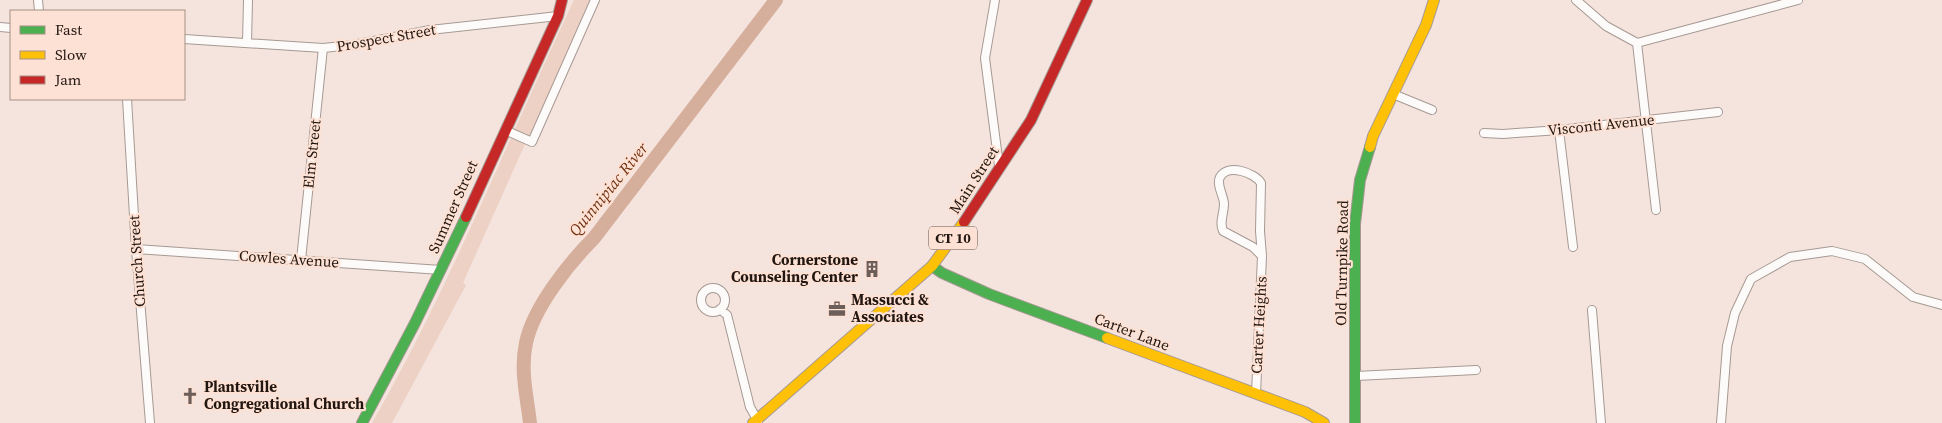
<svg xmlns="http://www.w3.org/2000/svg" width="1942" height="423" viewBox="0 0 1942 423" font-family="'Source Serif 4',serif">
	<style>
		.green { fill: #edd1c5 }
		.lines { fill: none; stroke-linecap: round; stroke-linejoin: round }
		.river { stroke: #d6ae9c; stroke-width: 14 }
		.street-casing { stroke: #a69993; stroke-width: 10 }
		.fast-casing { stroke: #a69993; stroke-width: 12 }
		.slow-casing { stroke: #a69993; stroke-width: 12 }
		.jam-casing { stroke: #a69993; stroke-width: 12 }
		.street { stroke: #fdfbfa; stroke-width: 8 }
		.fast { stroke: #4caf50; stroke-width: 10 }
		.slow { stroke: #ffc107; stroke-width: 10 }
		.jam { stroke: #c62828; stroke-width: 10 }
		.labels { text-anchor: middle; stroke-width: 4.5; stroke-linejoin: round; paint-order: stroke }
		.shield { fill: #fde1d4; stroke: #64534b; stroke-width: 1 }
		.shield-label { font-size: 14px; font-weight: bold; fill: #221610 }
		.street-label { font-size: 15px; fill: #221610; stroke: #fde1d4 }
		.poi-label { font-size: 15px; font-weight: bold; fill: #221610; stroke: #fde1d4; text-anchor: start }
		.water-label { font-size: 16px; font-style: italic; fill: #713312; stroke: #fde1d4 }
	</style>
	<rect width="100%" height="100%" fill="#f4e4dd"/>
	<!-- green -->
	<path class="green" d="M574 0H594L529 143 526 142 463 283 466 285 465 287 392 423H372C450 287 507 141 574 0Z"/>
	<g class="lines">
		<!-- river -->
		<path class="river" d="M530 423C527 397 520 370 526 343 533 308 569 263 594 238L776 0"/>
		<!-- street casing -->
		<g class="street-casing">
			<path id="street" d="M38 0 39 11
				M995 0 985 58 999 166
				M1576 0 1606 26 1637 43 1798 0
				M0 27 11 28
				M184 39 323 48 353 45 430 30 558 16
				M247 43 248 0
				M1637 43 1656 210
				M1393 94 1432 110
				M127 99 136 249 150 423
				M505 130 532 142 595 0
				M1559 130 1573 247
				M1484 133 1503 134 1559 130 1718 112
				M136 249 441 270
				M301 260 323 48
				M701 300a12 12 0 1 1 24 0a12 12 0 1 1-24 0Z
				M720 309 727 315 750 407 758 421
				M1592 310 1601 423
				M1356 376 1476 370
				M1256 394 1262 256 1260 231 1261 183C1255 173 1228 163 1220 177 1216 185 1224 196 1224 204 1224 214 1219 222 1223 231L1253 247 1262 256
				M1721 423 1727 346 1735 313 1751 279 1790 257 1832 251 1865 259 1913 297 1942 305"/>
		</g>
		<!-- fast casing -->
		<g class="fast-casing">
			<path id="fast" d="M932 266 942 273 989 294 1107 338
				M362 423 415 323 466 217
				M1355 423V224L1360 180 1370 147"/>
		</g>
		<!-- slow casing -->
		<g class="slow-casing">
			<path id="slow" d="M1370 147 1373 136 1426 25 1434 0
				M1107 338 1305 412 1324 423
				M753 423 932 266 964 222"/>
		</g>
		<!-- jam casing -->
		<g class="jam-casing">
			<path id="jam" d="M466 217 558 16 562 0
				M964 222 1031 120 1087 0"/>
		</g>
		<!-- street -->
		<use href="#street" class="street"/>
		<!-- fast -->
		<use href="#fast" class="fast"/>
		<!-- slow -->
		<use href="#slow" class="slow"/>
		<!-- jam -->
		<use href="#jam" class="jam"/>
	</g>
	<!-- icons -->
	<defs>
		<g id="building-bare" transform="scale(1.35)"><path d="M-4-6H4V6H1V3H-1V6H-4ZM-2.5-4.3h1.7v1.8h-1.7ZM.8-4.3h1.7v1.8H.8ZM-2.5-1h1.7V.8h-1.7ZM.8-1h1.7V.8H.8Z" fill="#6c5e58" stroke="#fde1d4" stroke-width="2.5" paint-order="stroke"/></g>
		<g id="office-bare" transform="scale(1.35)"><path d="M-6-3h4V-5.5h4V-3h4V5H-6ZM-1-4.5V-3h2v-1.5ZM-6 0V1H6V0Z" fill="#6c5e58" stroke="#fde1d4" stroke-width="2.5" paint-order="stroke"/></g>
		<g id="church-bare" transform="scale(1.35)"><path d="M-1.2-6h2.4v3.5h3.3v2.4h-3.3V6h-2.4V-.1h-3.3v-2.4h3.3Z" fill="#6c5e58" stroke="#fde1d4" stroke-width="2.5" paint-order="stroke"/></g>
	</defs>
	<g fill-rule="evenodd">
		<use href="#building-bare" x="872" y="269"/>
		<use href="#office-bare" x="837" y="309"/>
		<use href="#church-bare" x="190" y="396"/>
	</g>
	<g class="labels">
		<!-- shield labels -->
		<rect class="shield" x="929" y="226.5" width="48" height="23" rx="4"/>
		<g class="shield-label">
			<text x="953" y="243">CT 10</text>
		</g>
		<!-- street labels -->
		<g class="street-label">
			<text transform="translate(386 38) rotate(-10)" y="5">Prospect Street</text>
			<text transform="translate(1601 125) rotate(-6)" y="5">Visconti Avenue</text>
			<text transform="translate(312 154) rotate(-84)" y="5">Elm Street</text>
			<text transform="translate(974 180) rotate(-57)" y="5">Main Street</text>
			<text transform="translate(453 207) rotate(-66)" y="5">Summer Street</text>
			<text transform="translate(289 259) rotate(4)" y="5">Cowles Avenue</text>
			<text transform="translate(137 261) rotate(-94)" y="5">Church Street</text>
			<text transform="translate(1342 263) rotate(-89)" y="5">Old Turnpike Road</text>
			<text transform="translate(1259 325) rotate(-87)" y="5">Carter Heights</text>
			<text transform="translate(1132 332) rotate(21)" y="5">Carter Lane</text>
		</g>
		<!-- poi labels -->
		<g class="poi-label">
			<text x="858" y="265" text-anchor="end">Cornerstone<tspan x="858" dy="17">Counseling Center</tspan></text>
			<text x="851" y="305">Massucci &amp;<tspan x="851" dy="17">Associates</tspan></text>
			<text x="204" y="392">Plantsville<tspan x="204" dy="17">Congregational Church</tspan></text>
		</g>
		<!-- water labels -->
		<g class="water-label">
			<text transform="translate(608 189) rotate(-51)" y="6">Quinnipiac River</text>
		</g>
	</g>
	<!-- legend -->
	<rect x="10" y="10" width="175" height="90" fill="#fde1d4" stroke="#a59086"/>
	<rect x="20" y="26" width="25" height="8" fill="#4caf50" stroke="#a59086"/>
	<text x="55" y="35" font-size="15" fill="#221610">Fast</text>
	<rect x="20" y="51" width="25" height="8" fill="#ffc107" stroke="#a59086"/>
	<text x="55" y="60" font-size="15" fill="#221610">Slow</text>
	<rect x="20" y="76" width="25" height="8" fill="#c62828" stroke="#a59086"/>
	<text x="55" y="85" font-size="15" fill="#221610">Jam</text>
</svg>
